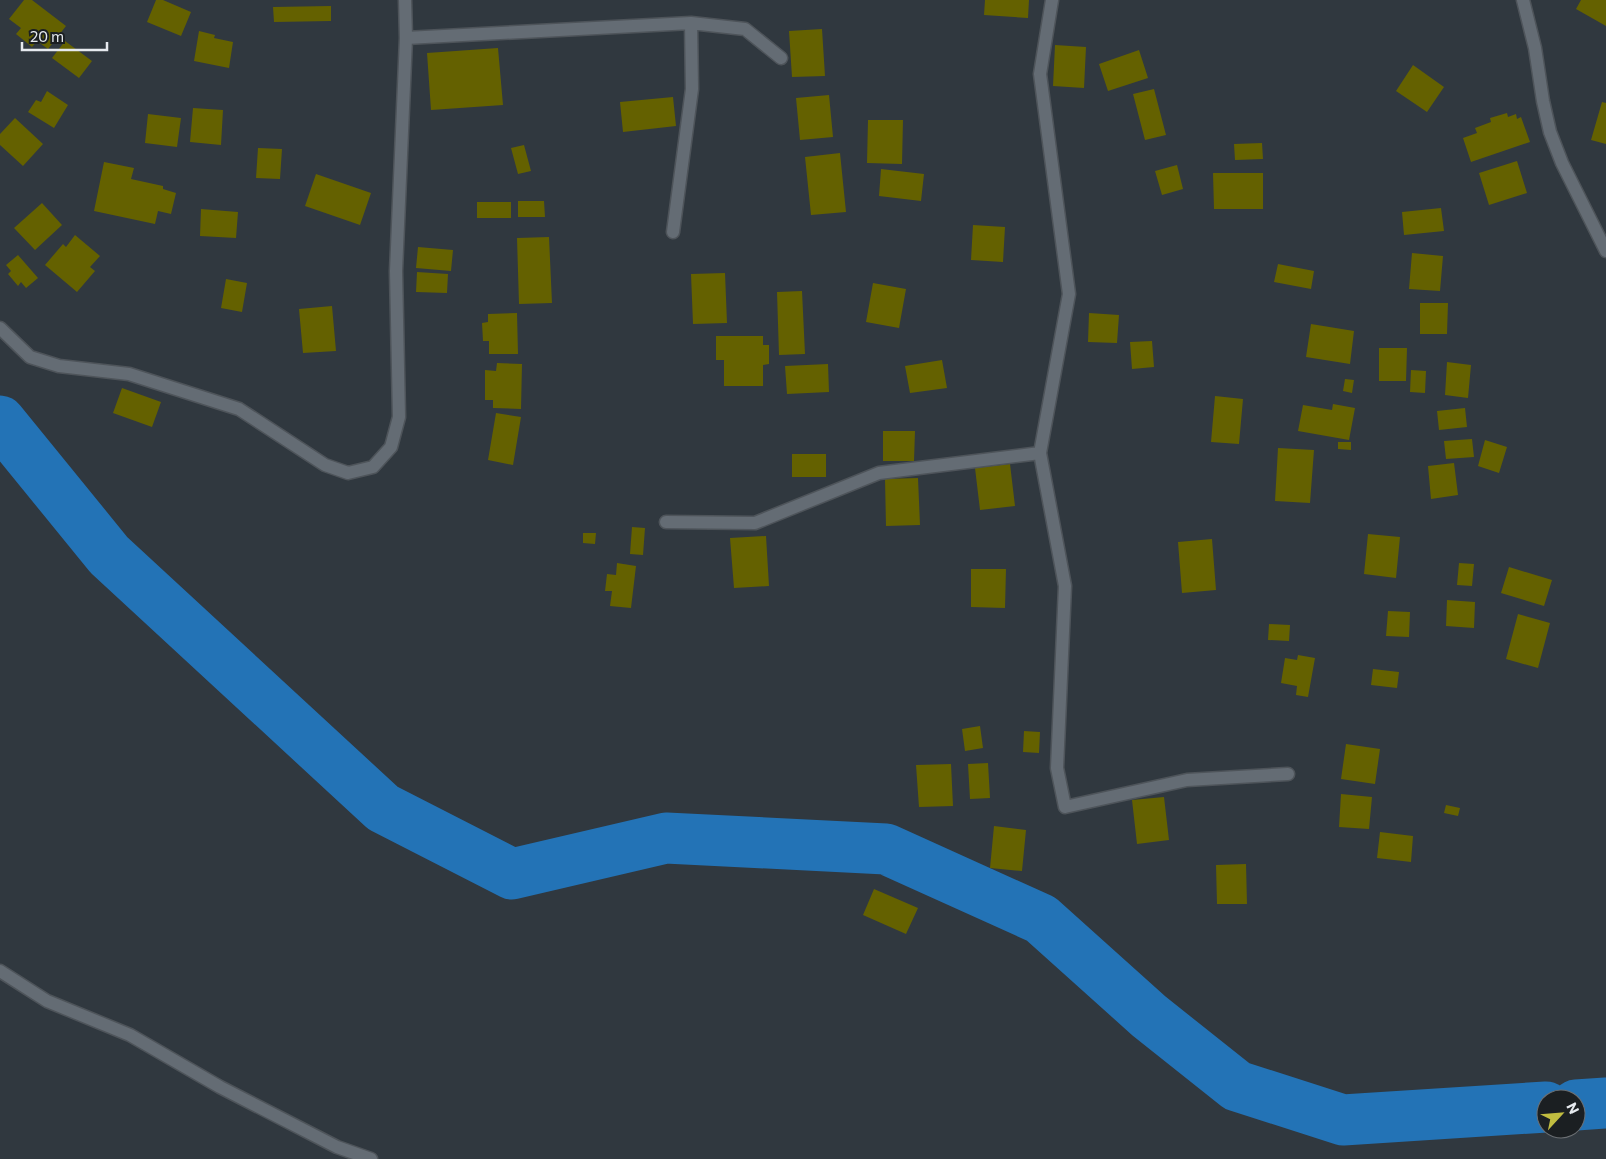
<svg xmlns="http://www.w3.org/2000/svg" width="1606" height="1159" viewBox="0 0 1606 1159" font-family="Commissioner,sans-serif">
	<style>
		.lines { fill: none; stroke-linecap: round; stroke-linejoin: round }
		.stream { stroke: #2373b6; stroke-width: 9 }
		.river { stroke: #2373b6; stroke-width: 51 }
		.building { fill: #646100 }
		.minor-casing { stroke: #4e545a; stroke-width: 15 }
		.minor { stroke: #646c74; stroke-width: 12 }
	</style>
	<rect width="100%" height="100%" fill="#30383f"/>
	<g class="lines">
		<!-- stream -->
		<path class="stream" d="M0 427 4 426"/>
		<!-- river -->
		<path class="river" d="M0 421 109 555 383 808 512 874 666 838 886 849 1041 919 1149 1016 1237 1086 1343 1120 1546 1107
			M1576 1105 1606 1103"/>
	</g>
	<!-- building -->
	<path class="building" d="M24 0H32L66 26 48 49 37 41 32 47 16 34 21 28 9 19Z
		M156 0H163L191 12 181 36 147 22Z
		M985 0H1029L1028 18 984 15Z
		M1581 0H1606V26L1576 9Z
		M331 6V21L274 22 273 7Z
		M822 29 825 76 792 77 789 31Z
		M199 31 215 35 214 38 233 42 229 68 194 61Z
		M65 41 92 61 79 78 52 58Z
		M1055 45 1086 47 1084 88 1053 86Z
		M498 48 503 105 431 110 427 53Z
		M1139 50 1148 78 1108 91 1099 64Z
		M1413 65 1444 87 1427 112 1396 91Z
		M1154 89 1166 135 1145 140 1133 94Z
		M47 91 68 105 54 128 28 112 36 100 41 102Z
		M829 95 833 137 800 140 796 98Z
		M673 97 676 126 623 132 620 102Z
		M1602 102 1606 103V144L1591 140Z
		M193 108 223 110 221 145 190 142Z
		M1507 113 1508 117 1516 114 1517 119 1521 117 1530 142 1471 162 1463 138 1477 133 1475 128 1491 122 1490 118Z
		M148 114 181 118 177 147 145 143Z
		M15 118 43 144 23 166 0 145V134Z
		M868 120H903L902 164 867 163Z
		M1262 143 1263 159 1235 160 1234 144Z
		M524 145 531 171 518 174 511 148Z
		M258 148 282 149 280 179 256 178Z
		M840 153 846 212 811 215 805 157Z
		M1517 161 1527 193 1489 205 1479 173Z
		M104 162 134 168 131 179 163 186V189L176 193 171 214 158 211 155 224 94 211Z
		M1177 165 1183 189 1162 195 1155 171Z
		M881 169 924 174 921 201 879 196Z
		M1213 173H1263V209H1214Z
		M316 174 371 193 360 225 305 206Z
		M518 201H544L545 217H518Z
		M477 202H511V218H477Z
		M42 203 62 225 35 250 14 228Z
		M1441 208 1444 231 1404 235 1402 212Z
		M201 209 238 212 236 238 200 236Z
		M973 225 1005 227 1003 262 971 260Z
		M75 235 100 256 90 267 95 271 77 292 45 265 63 244 66 247Z
		M549 237 552 303 519 304 517 238Z
		M418 247 453 250 451 271 416 268Z
		M1412 253 1443 256 1440 291 1409 289Z
		M18 255 38 278 26 288 21 282 18 286 8 274 11 271 6 265Z
		M1278 264 1314 271 1311 289 1274 282Z
		M417 272 448 274 447 293 416 292Z
		M725 273 727 323 693 324 691 274Z
		M226 279 247 283 242 312 221 308Z
		M873 283 906 289 899 328 866 322Z
		M802 291 805 354 779 355 777 292Z
		M1420 303H1448L1447 334H1420Z
		M332 306 336 351 303 353 299 309Z
		M517 313 518 354H489V341H483L482 323 488 322V314Z
		M1089 313 1119 315 1117 343 1088 342Z
		M1311 324 1354 331 1350 364 1306 357Z
		M716 336H763V345H769V364L763 365V386H724V360H716Z
		M1152 341 1154 367 1132 369 1130 342Z
		M1379 348H1407L1406 381H1379Z
		M942 360 947 388 910 393 905 366Z
		M1447 362 1471 365 1468 398 1445 395Z
		M497 363 522 364 521 409 493 408V400H485V370L496 371Z
		M828 364 829 392 787 394 785 366Z
		M1411 370 1426 371 1425 393 1410 392Z
		M1345 379 1354 380 1352 393 1343 391Z
		M122 388 161 402 152 427 113 413Z
		M1215 396 1243 399 1239 444 1211 442Z
		M1333 404 1355 408 1349 440 1298 431 1303 405 1332 410Z
		M1465 408 1467 427 1439 430 1437 411Z
		M496 413 521 417 513 465 488 460Z
		M883 431H915L914 461H883Z
		M1472 439 1474 457 1446 459 1444 441Z
		M1485 440 1507 447 1499 473 1478 466Z
		M1338 442H1351V450L1338 449Z
		M1278 448 1314 450 1310 503 1275 501Z
		M792 454H826V477H792Z
		M1454 463 1458 495 1431 499 1428 466Z
		M1010 464 1015 506 980 510 975 468Z
		M918 478 920 525 886 526 885 479Z
		M632 527 645 528 643 555 630 554Z
		M583 533H596L595 544 583 543Z
		M1368 534 1400 537 1396 578 1364 574Z
		M766 536 769 586 734 588 730 538Z
		M1212 539 1216 590 1182 593 1178 542Z
		M617 563 636 566 631 608 610 606 612 591H605L607 574 616 575Z
		M1459 563 1474 564 1472 586 1457 585Z
		M1509 567 1552 580 1544 606 1501 593Z
		M971 569H1006L1005 608 971 607Z
		M1447 600 1475 602 1474 628 1446 626Z
		M1388 611 1410 612 1409 637 1386 636Z
		M1518 614 1550 623 1538 668 1506 659Z
		M1269 624 1290 625 1289 641 1268 640Z
		M1298 655 1315 658 1308 697 1296 695 1297 686 1281 683 1285 658 1297 660Z
		M1373 669 1399 672 1397 688 1371 685Z
		M980 726 983 748 965 751 962 729Z
		M1024 731 1040 732 1039 753 1023 752Z
		M1346 744 1380 749 1375 784 1341 779Z
		M988 763 990 798 970 799 968 764Z
		M951 764 953 806 919 807 916 765Z
		M1341 794 1372 797 1369 829 1339 827Z
		M1164 797 1169 840 1137 844 1132 800Z
		M1446 805 1460 808 1458 816 1444 813Z
		M994 826 1026 830 1022 871 990 868Z
		M1380 832 1413 836 1411 862 1377 858Z
		M1246 864 1247 904H1217L1216 865Z
		M874 889 918 908 906 934 863 915Z"/>
	<g class="lines">
		<!-- minor casing -->
		<g class="minor-casing">
			<path id="minor" d="M1052 0 1040 74 1069 294 1040 453 1065 586 1057 768 1065 807 1187 780 1288 774
				M1523 0 1535 48 1543 101 1550 132 1562 163 1606 251
				M406 38 691 23 745 29 781 58
				M673 232 692 89 691 23
				M0 328 30 357 59 366 129 374 239 409 325 465 348 473 373 467 391 447 399 417 396 271 406 38 405 0
				M666 522 755 523 879 473 1040 453
				M0 971 47 1001 130 1035 220 1087 337 1147 371 1159"/>
		</g>
		<!-- minor -->
		<use href="#minor" class="minor"/>
	</g>
	<!-- north arrow -->
	<g transform="translate(1561 1114) rotate(64)"><circle r="24" fill="#1b1f22" stroke="#6c7074"/>
	<path d="M0-4L9 19L0 12L-9 19Z" fill="#c1bd40"/>
	<text y="-8" font-size="14" font-weight="bold" text-anchor="middle" fill="#e6eaef">N</text>
	</g>
	<!-- scale -->
	<path d="M22 42v8h85v-8" fill="none" stroke="#e6eaef" stroke-width="2.5"/>
	<text x="30" y="42" font-size="15" fill="#e6eaef" stroke="#1b1f22" stroke-width="4" paint-order="stroke">20 m</text>
</svg>
